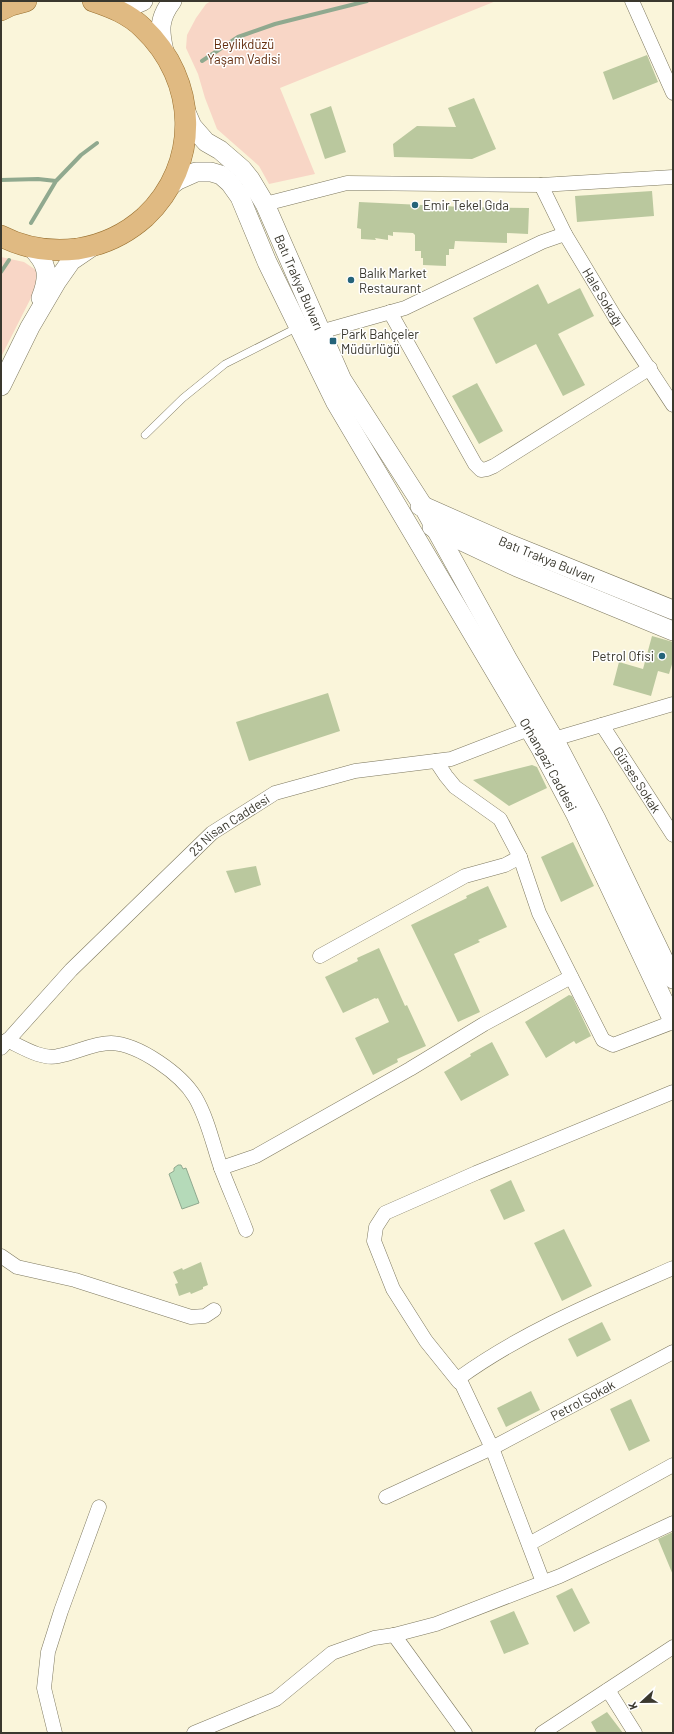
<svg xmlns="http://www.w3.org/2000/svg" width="674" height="1734" viewBox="0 0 674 1734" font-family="Barlow,sans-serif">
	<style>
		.green { fill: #f8d6c6 }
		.water { fill: #b5dab9; stroke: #90a98f }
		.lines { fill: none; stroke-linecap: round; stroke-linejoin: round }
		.stream { stroke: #90a98f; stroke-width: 4 }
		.building { fill: #bac89e }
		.lane-casing { stroke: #7e7960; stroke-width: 8 }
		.street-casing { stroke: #7e7960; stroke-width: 15 }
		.secondary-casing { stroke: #7e7960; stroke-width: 20 }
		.primary-casing { stroke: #986f2e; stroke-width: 22 }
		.lane { stroke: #fff; stroke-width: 7 }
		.street { stroke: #fff; stroke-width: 14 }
		.secondary { stroke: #fff; stroke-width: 19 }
		.primary { stroke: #e0ba82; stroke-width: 21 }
		.poi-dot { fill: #246379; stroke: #fff; stroke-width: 1.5 }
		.labels { text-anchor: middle; stroke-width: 3; stroke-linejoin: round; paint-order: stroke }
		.park-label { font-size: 13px; fill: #632d0d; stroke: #fff }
		.poi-label { font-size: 13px; fill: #3a382e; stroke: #fff; text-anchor: start }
		.street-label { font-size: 13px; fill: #3a382e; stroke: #fff }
	</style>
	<rect width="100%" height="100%" fill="#faf5da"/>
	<!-- green -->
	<path class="green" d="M211 1H496L280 88 315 174 269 184 259 166 217 129 205 98 198 74 186 48 187 35 196 18 206 4Z
		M1 257 24 262 36 270 38 284 1 357Z"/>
	<!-- water -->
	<path class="water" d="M178 1165H181L183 1169 186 1168 199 1203 182 1209 169 1174 174 1171V1168Z"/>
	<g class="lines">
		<!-- stream -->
		<path class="stream" d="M202 61 238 37 275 24 367 1
			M1 180 38 179 56 181
			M31 223 56 181 81 155 97 143
			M1 272 9 260"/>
	</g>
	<!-- building -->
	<path class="building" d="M647 55 658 82 613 100 603 72Z
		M474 98 496 149 472 159 394 157 393 144 417 126 456 127 448 108Z
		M331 106 346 152 325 159 310 114Z
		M652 191 654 216 577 222 575 196Z
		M359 202 464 207 529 208 528 234 507 233V243L455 241 454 249H449V255H446V266L423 265V258H421V251H415V235L413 233 393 232V236L388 235V240L375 238 376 240 361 239V229L357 228Z
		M538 284 548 304 580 288 594 316 558 334 585 385 563 396 536 344 496 364 473 318Z
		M477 383 503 431 479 444 452 396Z
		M652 636 673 642V661L669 674 658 671 651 696 613 685 619 662 643 669Z
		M328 693 340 731 249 761 236 722Z
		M532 765 537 767 547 788 509 806 473 780Z
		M573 842 594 886 561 902 541 857Z
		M256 866 261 885 235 893 226 871Z
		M488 886 507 927 478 940 480 942 454 954 480 1012 458 1022 411 925 467 898 466 896Z
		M379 948 405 1006 407 1005 426 1046 397 1059 398 1062 373 1075 355 1038 389 1022 378 998 376 999 375 998 343 1013 325 977 358 961 357 958Z
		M569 995 572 996 591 1036 576 1044 574 1041 546 1058 525 1022Z
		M492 1042 509 1075 461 1101 444 1072 471 1056 470 1054Z
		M511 1180 525 1211 504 1220 490 1190Z
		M564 1229 592 1286 562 1301 534 1243Z
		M201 1262 208 1285 203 1287V1289L191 1294 190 1292 179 1296 175 1284 178 1283 173 1272 182 1268 183 1270Z
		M602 1322 611 1340 577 1357 568 1339Z
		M531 1391 540 1410 506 1427 497 1408Z
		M631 1399 650 1441 629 1451 610 1409Z
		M673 1532V1575L658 1539Z
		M572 1588 590 1623 574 1632 556 1596Z
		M514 1611 529 1644 504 1654 490 1621Z
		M607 1712 623 1733H597L591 1722Z"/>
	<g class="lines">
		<!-- lane casing -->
		<g class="lane-casing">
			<path id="lane" d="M145 435 183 398 225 364 298 327"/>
		</g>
		<!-- street casing -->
		<g class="street-casing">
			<g id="street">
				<path d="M632 1 673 93"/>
				<path id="s1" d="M541 185 565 234 615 317 673 405"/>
				<path d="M265 204 347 183 541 185 673 177"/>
				<path d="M390 312 475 464 481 470 487 469 494 466 650 368"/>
				<path d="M320 332 405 308 542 242 565 234"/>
				<path id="s2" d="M602 725 673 835"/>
				<path d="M554 739 673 704"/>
				<path d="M436 761 446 776 455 787 500 819 520 857 539 913 603 1040 613 1045 673 1022"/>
				<path d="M320 956 465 876 505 865 520 857"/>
				<path d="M7 1040C22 1047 42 1060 58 1056 76 1053 93 1043 111 1043 139 1044 181 1074 195 1097 208 1119 213 1145 221 1168 229 1189 238 1209 246 1230"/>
				<path id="s3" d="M1 1048 71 970 212 833 275 793 355 771 451 759 529 729"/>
				<path d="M221 1168 256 1156 410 1069 484 1024 571 977"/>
				<path d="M1 1256 17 1267 75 1280 191 1317 205 1316 214 1310"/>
				<path id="s4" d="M673 1268C600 1300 524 1331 459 1378L492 1448 673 1352"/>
				<path d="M459 1382 426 1341 393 1289 374 1241 376 1227 385 1213 476 1173 673 1092"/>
				<path d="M386 1497 492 1448 543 1582"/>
				<path d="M529 1544 673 1465"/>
				<path d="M394 1635 465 1733"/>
				<path d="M608 1690 635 1733"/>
				<path d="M55 1733 44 1688 48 1652 61 1611 99 1507"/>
				<path d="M194 1733 276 1699 332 1653 374 1638 394 1635 436 1624 560 1576 673 1523"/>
				<path d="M542 1733 673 1647"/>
			</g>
		</g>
		<!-- secondary casing -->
		<g class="secondary-casing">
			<g id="secondary">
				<path d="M110 7 136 4 143 1"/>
				<path d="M164 51C159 30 159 18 172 1"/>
				<path id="s5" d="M186 112 192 126 206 142 220 150 242 169 250 179 265 204 342 380 423 506 508 660 554 739 597 821 673 979"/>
				<path id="s6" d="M170 186 178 180 196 172H211L221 175 230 183 240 197 267 262 336 403 541 749 575 813 673 1021"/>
				<path d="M31 247C48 264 50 275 41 298"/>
				<path d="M1 386 30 327 57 281 71 261 93 246"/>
				<path id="s7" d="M420 506H423L507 543 673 610"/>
				<path d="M432 527 517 567 673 631"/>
			</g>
		</g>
		<!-- primary casing -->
		<g class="primary-casing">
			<path id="primary" d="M1 10 11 5 26 1
				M1 236C24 248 51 252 77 249 103 245 126 234 145 217 201 164 198 80 143 28 129 14 111 7 93 1"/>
		</g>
		<!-- lane -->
		<use href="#lane" class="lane"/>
		<!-- street -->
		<use href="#street" class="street"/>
		<!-- secondary -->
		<use href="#secondary" class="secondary"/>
		<!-- primary -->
		<use href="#primary" class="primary"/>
	</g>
	<!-- markers -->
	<g class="poi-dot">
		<circle cx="415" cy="205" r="4"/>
		<circle cx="351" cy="280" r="4"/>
		<rect x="329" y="337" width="8" height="8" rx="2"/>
		<circle cx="662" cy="656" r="4"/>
	</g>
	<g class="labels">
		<!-- park labels -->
		<g class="park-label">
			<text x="244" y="49">Beylikdüzü<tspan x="244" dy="15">Yaşam Vadisi</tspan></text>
		</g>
		<!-- poi labels -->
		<g class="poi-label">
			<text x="423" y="210">Emir Tekel Gıda</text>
			<text x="359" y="278">Balık Market<tspan x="359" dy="15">Restaurant</tspan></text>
			<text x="341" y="339">Park Bahçeler<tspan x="341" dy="15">Müdürlüğü</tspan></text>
			<text x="654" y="661" text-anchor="end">Petrol Ofisi</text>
		</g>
		<!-- street labels -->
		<g class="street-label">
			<text dy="5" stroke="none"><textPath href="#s5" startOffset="209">Batı Trakya Bulvarı</textPath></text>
			<text dy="5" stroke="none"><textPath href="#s1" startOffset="128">Hale Sokağı</textPath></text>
			<text dy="5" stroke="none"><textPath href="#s7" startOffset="138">Batı Trakya Bulvarı</textPath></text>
			<text dy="5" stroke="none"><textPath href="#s6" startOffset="731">Orhangazi Caddesi</textPath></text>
			<text dy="5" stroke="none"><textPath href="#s2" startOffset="65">Gürses Sokak</textPath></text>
			<text dy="5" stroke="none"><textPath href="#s3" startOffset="320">23 Nisan Caddesi</textPath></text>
			<text dy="5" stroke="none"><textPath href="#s4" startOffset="421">Petrol Sokak</textPath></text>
		</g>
	</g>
	<!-- border -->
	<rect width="674" height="1734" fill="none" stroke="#3a382e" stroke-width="4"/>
	<!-- north arrow -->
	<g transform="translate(642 1702) rotate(248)" stroke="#ffffff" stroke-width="3" paint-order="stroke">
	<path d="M0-3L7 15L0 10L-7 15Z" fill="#3a382e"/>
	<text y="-6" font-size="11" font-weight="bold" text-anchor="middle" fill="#3a382e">K</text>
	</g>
</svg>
